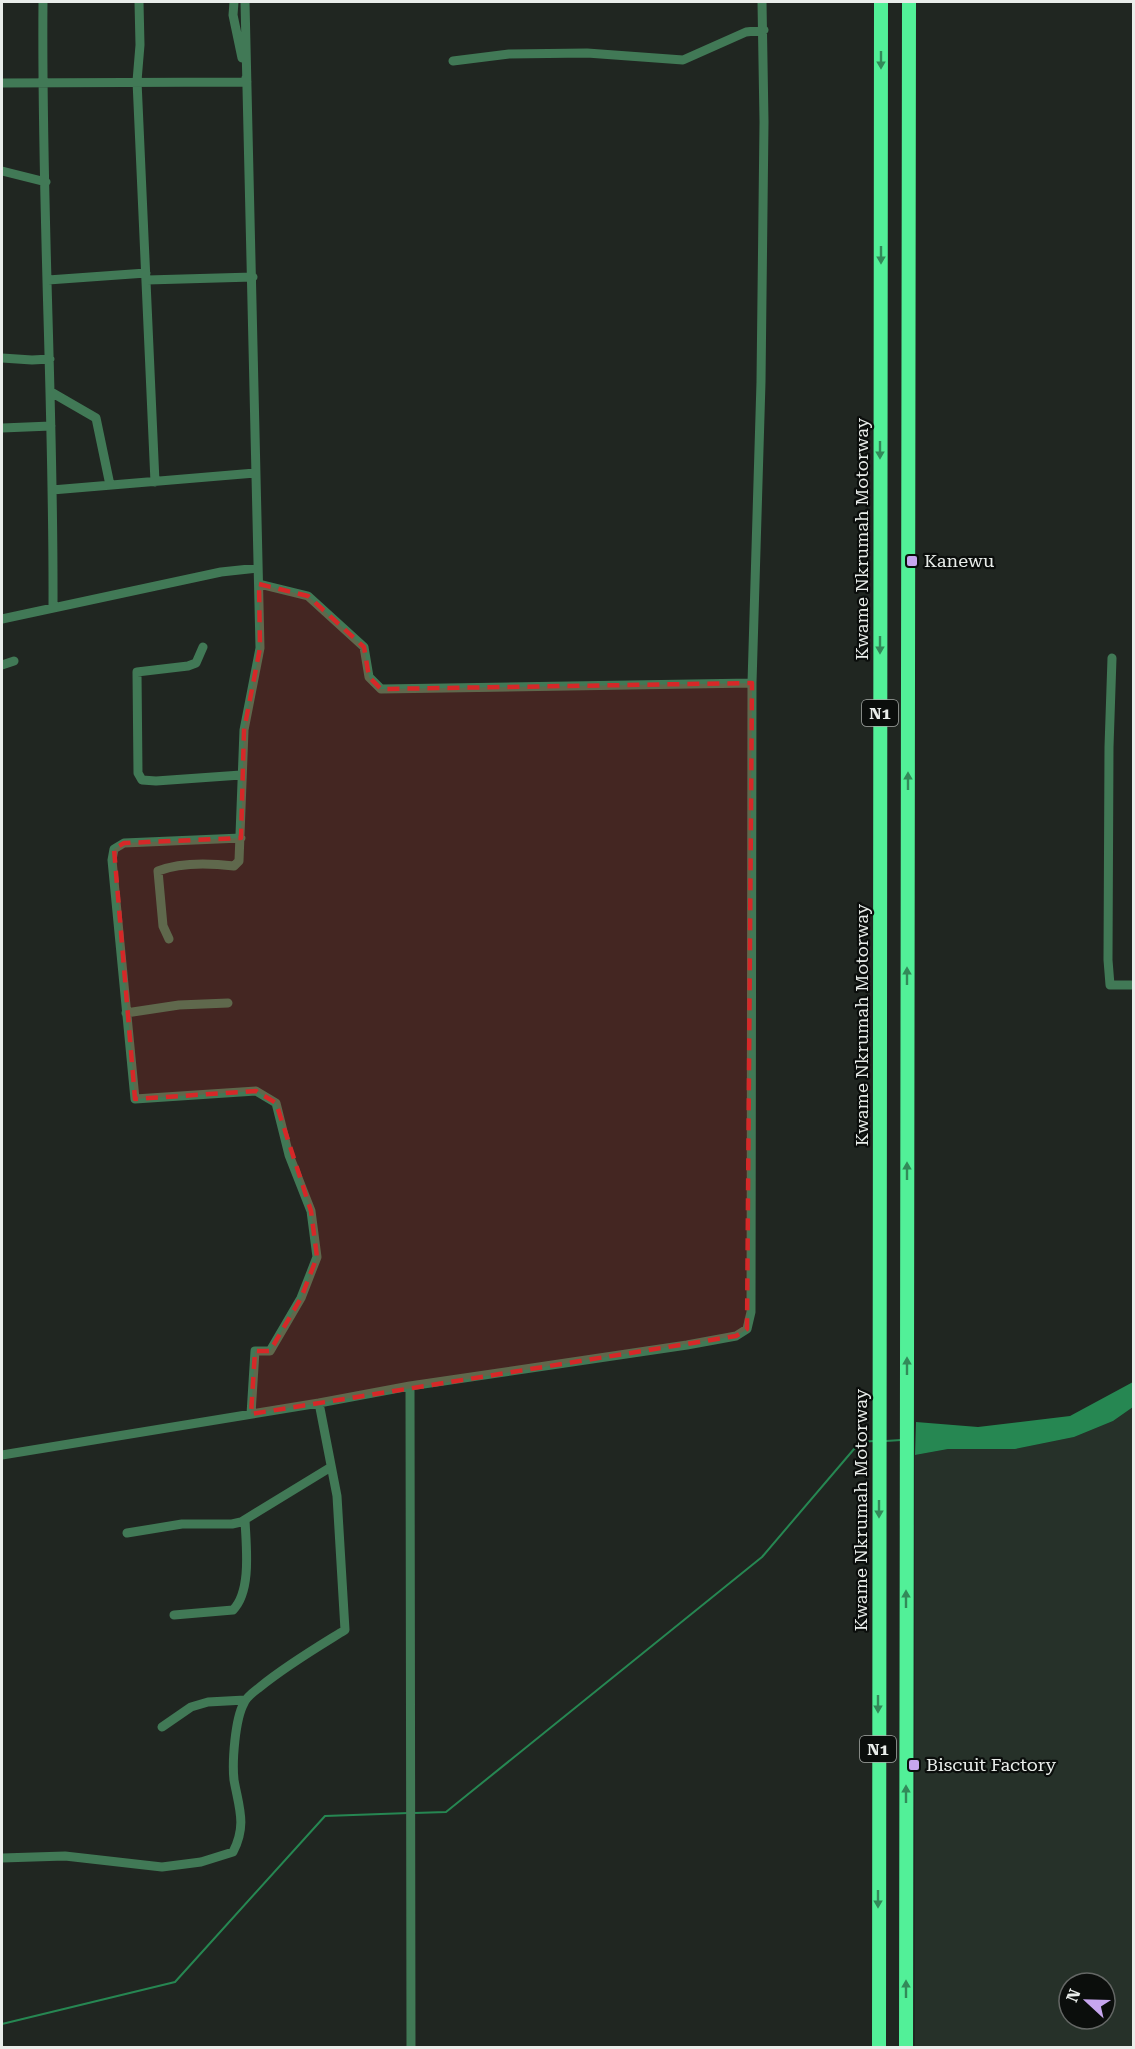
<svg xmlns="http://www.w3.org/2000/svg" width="1135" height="2049" viewBox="0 0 1135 2049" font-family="'Roboto Serif',serif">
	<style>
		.built { fill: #263129; fill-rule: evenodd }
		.water { fill: #268752 }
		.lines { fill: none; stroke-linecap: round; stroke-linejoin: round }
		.stream { stroke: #268752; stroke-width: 2 }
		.minor { stroke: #417956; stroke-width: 9 }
		.highway { stroke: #52f098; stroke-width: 14 }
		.oneway { fill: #328a59 }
		.marked { fill: #d62828; fill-opacity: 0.2; stroke: #d62828; stroke-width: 4.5; stroke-dasharray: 12 8; stroke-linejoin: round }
		.poi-dot { fill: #c7a6ef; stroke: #0b0e0c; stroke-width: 2 }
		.labels { text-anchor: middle; stroke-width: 4.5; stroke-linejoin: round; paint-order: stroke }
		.shield { fill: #0b0e0c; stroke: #a6aaa7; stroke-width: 1.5 }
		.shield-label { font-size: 16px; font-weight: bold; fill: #e9edea }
		.street-label { font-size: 18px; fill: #e9edea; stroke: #0b0e0c }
		.poi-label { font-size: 18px; fill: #e9edea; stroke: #0b0e0c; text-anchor: start }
	</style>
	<rect width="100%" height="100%" fill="#202621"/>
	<!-- built -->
	<path class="built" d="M1133 1407V2047L915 2048V1455L948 1449H1015L1074 1437 1113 1421ZM1069 1983H1105V2019H1069Z"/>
	<!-- water -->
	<path class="water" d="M1133 1382V1407L1113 1421 1074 1437 1015 1449H948L915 1455 916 1422 978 1427 1070 1416Z"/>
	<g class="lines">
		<!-- stream -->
		<path class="stream" d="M886 1441 901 1440
			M414 1813 446 1812 762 1557 860 1442 874 1441
			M2 2024 175 1982 325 1816 409 1813"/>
		<!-- minor -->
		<path class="minor" d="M43 2C41 203 54 405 53 607
			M139 2 140 45 137 81 155 482
			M234 2 233 15 242 58
			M453 61 509 54 587 53 683 60 746 32 764 30
			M2 83 247 82 246 78
			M2 171 46 182
			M48 280 146 273
			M147 280 253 277
			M2 358 32 360 50 359
			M51 392 96 418 110 485
			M2 428 51 426
			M52 490 255 473
			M259 584 308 596 364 647 369 677 381 689 752 683
			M2 619 221 572 258 568
			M203 647 196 663 188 666 137 672 138 773 142 780 156 781 241 775
			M1112 658 1109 747 1108 960 1110 985H1134
			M2 665 14 661
			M241 838 124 843 114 849 112 860 135 1099 256 1091 276 1103 289 1155 311 1211 317 1257 301 1298 270 1351H255L251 1414
			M169 939 163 926 158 871C181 862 209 863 234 866L239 861 244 730 260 648 245 2
			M126 1013 179 1005 228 1003
			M410 1386 411 2048
			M2 1455 319 1403 410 1386 687 1345 736 1336 747 1329 751 1312 752 683 761 382 764 122 762 2
			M127 1533 182 1524H232L241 1522 331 1467
			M174 1615 233 1610C252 1591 246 1545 245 1520
			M162 1727 191 1707 208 1702 245 1700
			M2 1858 65 1856 162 1867 201 1862 233 1852C247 1825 239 1808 234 1780 232 1762 235 1719 244 1703 247 1696 255 1691 260 1687 287 1665 316 1648 345 1630L337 1496 319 1403"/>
		<!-- highway -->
		<path class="highway" d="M879 2048 881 2
			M906 2048 909 2"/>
	</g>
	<!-- one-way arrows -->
	<defs><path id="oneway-solid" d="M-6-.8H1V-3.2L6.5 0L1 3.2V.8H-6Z" transform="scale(1.5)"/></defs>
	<g class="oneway">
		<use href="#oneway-solid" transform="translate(881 60) rotate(90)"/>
		<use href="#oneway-solid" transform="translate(881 255) rotate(90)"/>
		<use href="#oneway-solid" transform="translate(880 450) rotate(90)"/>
		<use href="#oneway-solid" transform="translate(880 645) rotate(90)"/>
		<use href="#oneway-solid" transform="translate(908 781) rotate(-90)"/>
		<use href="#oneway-solid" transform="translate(907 976) rotate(-90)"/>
		<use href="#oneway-solid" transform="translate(907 1171) rotate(-90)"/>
		<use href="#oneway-solid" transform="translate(907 1366) rotate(-90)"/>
		<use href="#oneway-solid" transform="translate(879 1509) rotate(90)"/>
		<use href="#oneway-solid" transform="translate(906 1599) rotate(-90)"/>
		<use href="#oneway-solid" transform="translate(878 1704) rotate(90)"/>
		<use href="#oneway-solid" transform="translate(906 1794) rotate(-90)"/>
		<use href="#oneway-solid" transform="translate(878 1899) rotate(90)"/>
		<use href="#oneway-solid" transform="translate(906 1989) rotate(-90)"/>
	</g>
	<!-- marked area -->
	<path class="marked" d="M259 584 308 596 364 647 369 677 381 689 752 683 747 1329 736 1336 251 1414 255 1351H270L301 1298 317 1257 311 1211 276 1103 256 1091 135 1099 114 849 124 843 241 838 244 730 260 648Z"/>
	<!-- markers -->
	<g class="poi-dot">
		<rect x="906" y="555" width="12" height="12" rx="3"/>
		<rect x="908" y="1759" width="12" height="12" rx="3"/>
	</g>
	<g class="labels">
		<!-- shield labels -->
		<g class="shield">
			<rect x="862" y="700" width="36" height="26" rx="4.5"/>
			<rect x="860" y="1736" width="36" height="26" rx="4.5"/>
		</g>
		<g class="shield-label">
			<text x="880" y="719">N1</text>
			<text x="878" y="1755">N1</text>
		</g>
		<!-- street labels -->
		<g class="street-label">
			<text transform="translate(862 539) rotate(-90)" y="6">Kwame Nkrumah Motorway</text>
			<text transform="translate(862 1025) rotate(-90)" y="6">Kwame Nkrumah Motorway</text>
			<text transform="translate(861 1510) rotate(-90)" y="6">Kwame Nkrumah Motorway</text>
		</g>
		<!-- poi labels -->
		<g class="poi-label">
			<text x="924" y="567">Kanewu</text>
			<text x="926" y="1771">Biscuit Factory</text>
		</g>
	</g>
	<!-- border -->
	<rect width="1135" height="2049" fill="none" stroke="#e9edea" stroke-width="6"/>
	<!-- north arrow -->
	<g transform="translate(1087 2001) rotate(292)"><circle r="28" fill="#0b0e0c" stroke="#646765" stroke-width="1.5"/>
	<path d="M0-4.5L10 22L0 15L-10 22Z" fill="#c7a6ef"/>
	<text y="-9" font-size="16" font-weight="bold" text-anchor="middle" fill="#e9edea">N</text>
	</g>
</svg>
